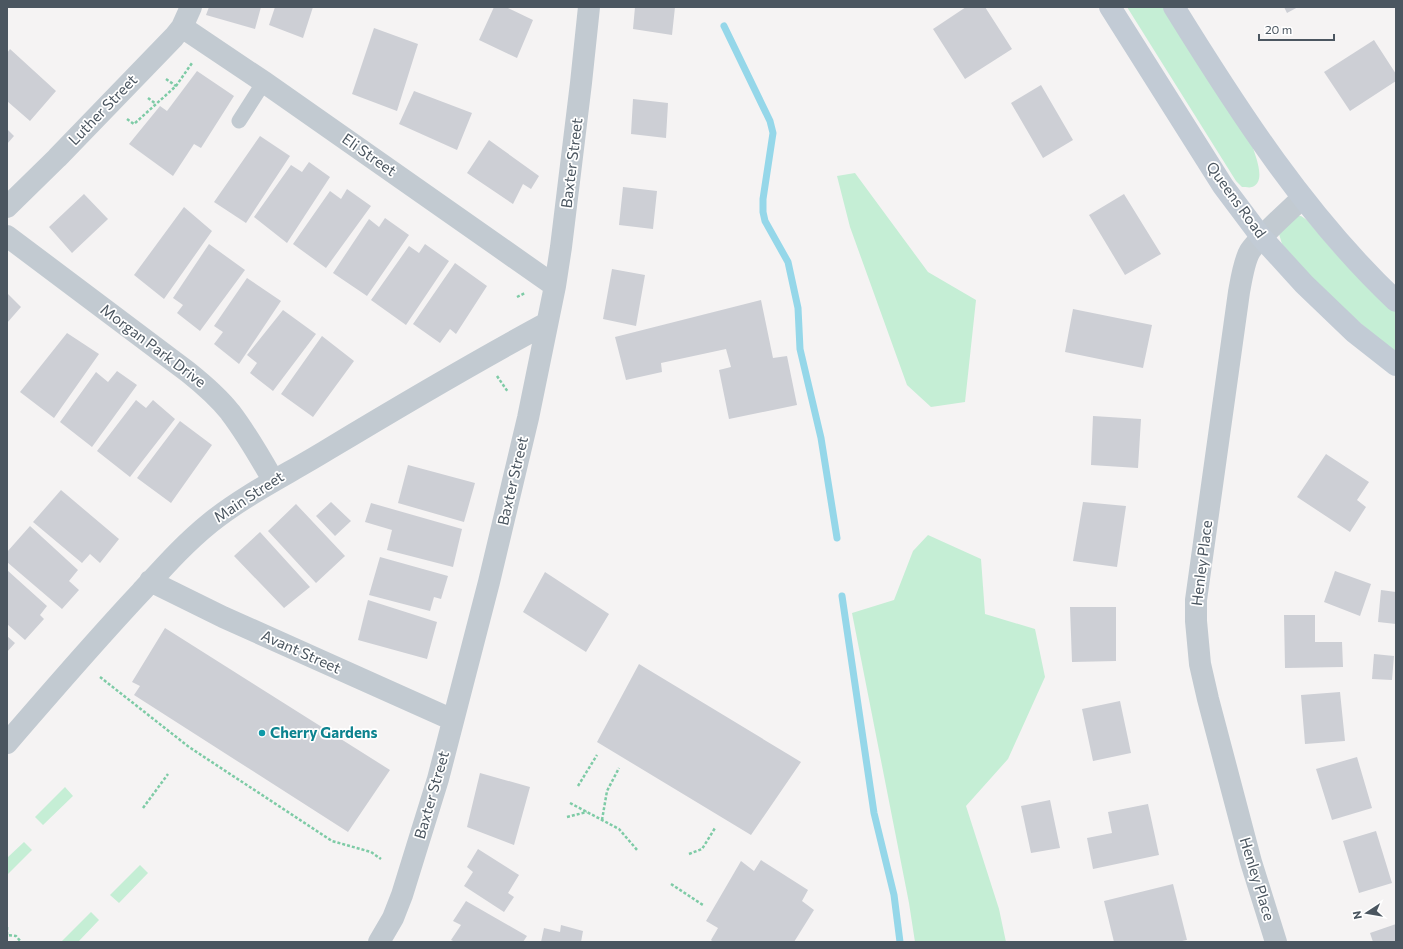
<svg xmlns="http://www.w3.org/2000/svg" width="1403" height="949" viewBox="0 0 1403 949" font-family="Commissioner,sans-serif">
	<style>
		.green { fill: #c5eed5 }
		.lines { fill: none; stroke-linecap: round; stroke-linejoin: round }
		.stream { stroke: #95d7e9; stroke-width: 7 }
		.building { fill: #cdcfd5 }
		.path { stroke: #7ecba6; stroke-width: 2.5; stroke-dasharray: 3 2; stroke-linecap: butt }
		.lane { stroke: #c2cad1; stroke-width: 15 }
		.street { stroke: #c2cad1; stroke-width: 22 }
		.secondary { stroke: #c2cbd5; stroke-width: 22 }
		.culture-dot { fill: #0f9aa8; stroke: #fff; stroke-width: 1.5 }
		.labels { text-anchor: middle; stroke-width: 3.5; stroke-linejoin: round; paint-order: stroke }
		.street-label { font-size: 15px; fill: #4b5660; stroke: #fff }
		.culture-label { font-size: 15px; font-weight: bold; fill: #0d838f; stroke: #fff; text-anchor: start }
	</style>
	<rect width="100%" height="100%" fill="#f5f3f3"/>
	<!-- green -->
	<path class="green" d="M1127 7H1166L1252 145C1255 155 1267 182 1252 187 1250 188 1245 187 1242 187L1236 181Z
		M855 173 928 272 976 300 965 402 931 407 907 385 850 227 837 176Z
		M1291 216H1301L1307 220 1335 253 1396 310V354L1321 289 1282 244 1279 234Z
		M928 535 981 559 985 614 1035 629 1045 677 1008 759 966 806 999 909 1006 942H915L909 903 852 613 894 600 913 551Z
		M65 787 73 796 43 825 35 817Z
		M24 842 32 850 7 875V858Z
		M140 865 148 873 119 903 110 895Z
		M91 912 99 920 78 942 62 941Z"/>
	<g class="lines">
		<!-- stream -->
		<path class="stream" d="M724 26 770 121 773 133 763 199V212L765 221 788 262 798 308 800 349 821 438 837 538
			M842 596 874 813 894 895 900 942"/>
	</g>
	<!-- building -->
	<path class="building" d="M209 7H261L255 29 206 15Z
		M275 7H313L303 38 269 25Z
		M494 7H506L533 20 517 58 479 40Z
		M635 7H675L672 35 633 29Z
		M966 7H985L1012 49 965 79 933 29Z
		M1284 7H1298L1287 13Z
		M374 28 418 44 397 111 352 94Z
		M1374 40 1396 74V81L1350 111 1324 72Z
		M10 49 56 91 30 121 7 101V53Z
		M197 71 234 96 201 148 194 144 173 176 129 144 160 106 167 111Z
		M1041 85 1073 140 1043 158 1011 103Z
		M414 91 472 113 457 150 399 124Z
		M633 99 668 103 666 138 631 134Z
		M7 129 14 136 7 144Z
		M260 136 290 156 246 223 214 202Z
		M489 140 539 176 531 189 523 184 513 204 467 173Z
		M309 162 330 177 287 243 254 217 291 165 302 172Z
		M623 187 657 191 653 229 619 225Z
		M347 189 371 206 326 268 293 244 330 191 341 199Z
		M84 194 108 219 72 253 49 227Z
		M1124 194 1161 254 1125 275 1089 215Z
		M184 207 212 231 164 299 134 275Z
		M385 218 409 235 367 296 333 273 369 219 379 227Z
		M209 244 245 270 200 331 177 313 183 305 173 298Z
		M425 244 449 261 406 325 371 300 409 246 419 253Z
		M455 263 487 286 456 334 450 329 440 343 413 324Z
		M612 269 645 275 636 326 603 319Z
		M247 278 281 301 239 364 214 344 223 332 214 326Z
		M7 293 21 307 7 323Z
		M761 300 773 358 787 356 797 405 729 419 719 370 731 367 726 349 661 363 662 372 626 380 615 337Z
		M1073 309 1152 325 1143 368 1065 352Z
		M283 310 316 334 273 391 250 373 257 363 247 355Z
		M67 333 99 354 54 418 20 392Z
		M322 336 354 361 313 417 281 394Z
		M117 371 137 385 92 447 60 422 96 372 108 382Z
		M136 400 146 408 153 400 175 419 130 477 97 451Z
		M1093 416 1141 419 1138 468 1091 465Z
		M180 421 212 445 171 503 137 478Z
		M1326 454 1369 482 1357 500 1366 507 1350 532 1297 497Z
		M408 465 475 483 464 522 398 503Z
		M61 490 119 539 100 563 90 554 82 563 33 522Z
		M331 502 351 521 335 536 316 516Z
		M1083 502 1126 506 1117 567 1073 561Z
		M371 503 462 529 453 567 387 550 392 530 365 522Z
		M296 504 345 556 316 583 268 531Z
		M30 526 78 570 69 581 79 590 62 609 7 562V552Z
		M260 532 310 587 284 608 234 556Z
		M380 557 448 576 441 599 434 597 430 611 369 595Z
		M7 570 47 606 40 615 44 619 25 640 7 624Z
		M1335 571 1371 584 1360 616 1324 602Z
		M545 572 609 614 586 652 523 612Z
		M1381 590 1396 592V624L1378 622Z
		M368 600 437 622 427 659 358 640Z
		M1070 607H1116V661L1072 662Z
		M1284 615H1315V642H1342L1343 667 1285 668Z
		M165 628 390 770 348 832 134 695 140 686 132 682Z
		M7 636 15 643 7 652Z
		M1374 654 1394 656 1392 680 1372 679Z
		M639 664 801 762 751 835 597 742Z
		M1340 692 1345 741 1305 744 1301 695Z
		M1120 701 1131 753 1093 761 1082 709Z
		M1357 757 1372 808 1332 820 1316 769Z
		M480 773 530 787 514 845 467 827Z
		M1050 800 1060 848 1031 853 1021 806Z
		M1148 804 1159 855 1093 869 1087 838 1112 833 1108 812Z
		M1376 831 1392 883 1359 893 1343 841Z
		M478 849 519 875 508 893 514 897 504 912 464 886 473 872 467 867Z
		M761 860 808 890 802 901 814 910 794 942H713L711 940 718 928 706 921 741 861 754 871Z
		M1173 884 1187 940 1177 942H1114L1104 901Z
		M466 901 527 936 523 942H455L451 940 461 925 453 921Z
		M1396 924V942H1373L1370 933Z
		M561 925 583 931 581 942H541L544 928 560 932Z"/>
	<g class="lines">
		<!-- path -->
		<path class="path" d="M166 79 176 86
			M148 98 156 104
			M127 119 134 124 176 86 192 63
			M517 297 525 293
			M497 376 508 392
			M100 677 189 747 332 841 371 852 381 859
			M578 786 597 755
			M570 803 619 829 638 851
			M143 808 168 774
			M567 817 587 812
			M602 820 607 791 619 768
			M689 854 702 849 715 828
			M671 884 703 905
			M7 927V935L16 936 21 942"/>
		<!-- lane -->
		<path class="lane" d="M239 121 264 82"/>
		<!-- street -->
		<path class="street" d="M182 27 264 82 555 286
			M7 207 57 158 174 37 182 27 191 7
			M7 236 188 372C203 384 218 397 230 412 246 433 260 457 273 480
			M150 581 223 617 453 720
			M7 743C51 692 95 641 141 592 163 568 184 544 210 523 246 494 288 474 327 450 400 406 473 363 547 323
			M379 942 393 918 402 895 438 779 489 582 528 418 555 286 561 247 581 83 589 7
			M1276 942 1251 862 1208 699 1200 664 1196 621V600L1239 292C1241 281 1244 261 1250 251 1263 233 1286 214 1302 198"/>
		<!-- secondary -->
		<path class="secondary" d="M1110 7 1223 186 1262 238 1304 284 1354 332 1396 365
			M1174 7C1239 112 1306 216 1396 301"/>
	</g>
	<!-- markers -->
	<circle class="culture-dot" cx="262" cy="733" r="4"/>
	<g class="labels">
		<!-- street labels -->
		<g class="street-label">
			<text transform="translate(103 110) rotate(-46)" y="5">Luther Street</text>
			<text transform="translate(369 155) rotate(35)" y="5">Eli Street</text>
			<text transform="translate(572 163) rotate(-83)" y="5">Baxter Street</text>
			<text transform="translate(1236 200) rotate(54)" y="5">Queens Road</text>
			<text transform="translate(153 346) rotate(37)" y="5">Morgan Park Drive</text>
			<text transform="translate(513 481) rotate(-77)" y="5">Baxter Street</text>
			<text transform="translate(249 497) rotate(-33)" y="5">Main Street</text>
			<text transform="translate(1202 563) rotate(-83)" y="5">Henley Place</text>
			<text transform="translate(301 652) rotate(24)" y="5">Avant Street</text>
			<text transform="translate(432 795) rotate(-74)" y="5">Baxter Street</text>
			<text transform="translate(1257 879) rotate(73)" y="5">Henley Place</text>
		</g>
		<!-- culture labels -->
		<g class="culture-label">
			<text x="270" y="738">Cherry Gardens</text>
		</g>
	</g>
	<!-- border -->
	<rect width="1403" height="949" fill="none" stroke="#4b5660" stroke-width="16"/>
	<!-- north arrow -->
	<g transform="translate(1367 913) rotate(258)" stroke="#ffffff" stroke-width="3" paint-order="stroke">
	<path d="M0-3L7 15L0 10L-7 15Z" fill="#4b5660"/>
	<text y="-6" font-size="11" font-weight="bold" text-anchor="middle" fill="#4b5660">N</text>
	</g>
	<!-- scale -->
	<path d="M1259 34v6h75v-6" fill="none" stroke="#4b5660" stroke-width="2"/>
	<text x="1265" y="34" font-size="12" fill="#4b5660" stroke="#ffffff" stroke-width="3" paint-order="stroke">20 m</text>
</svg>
